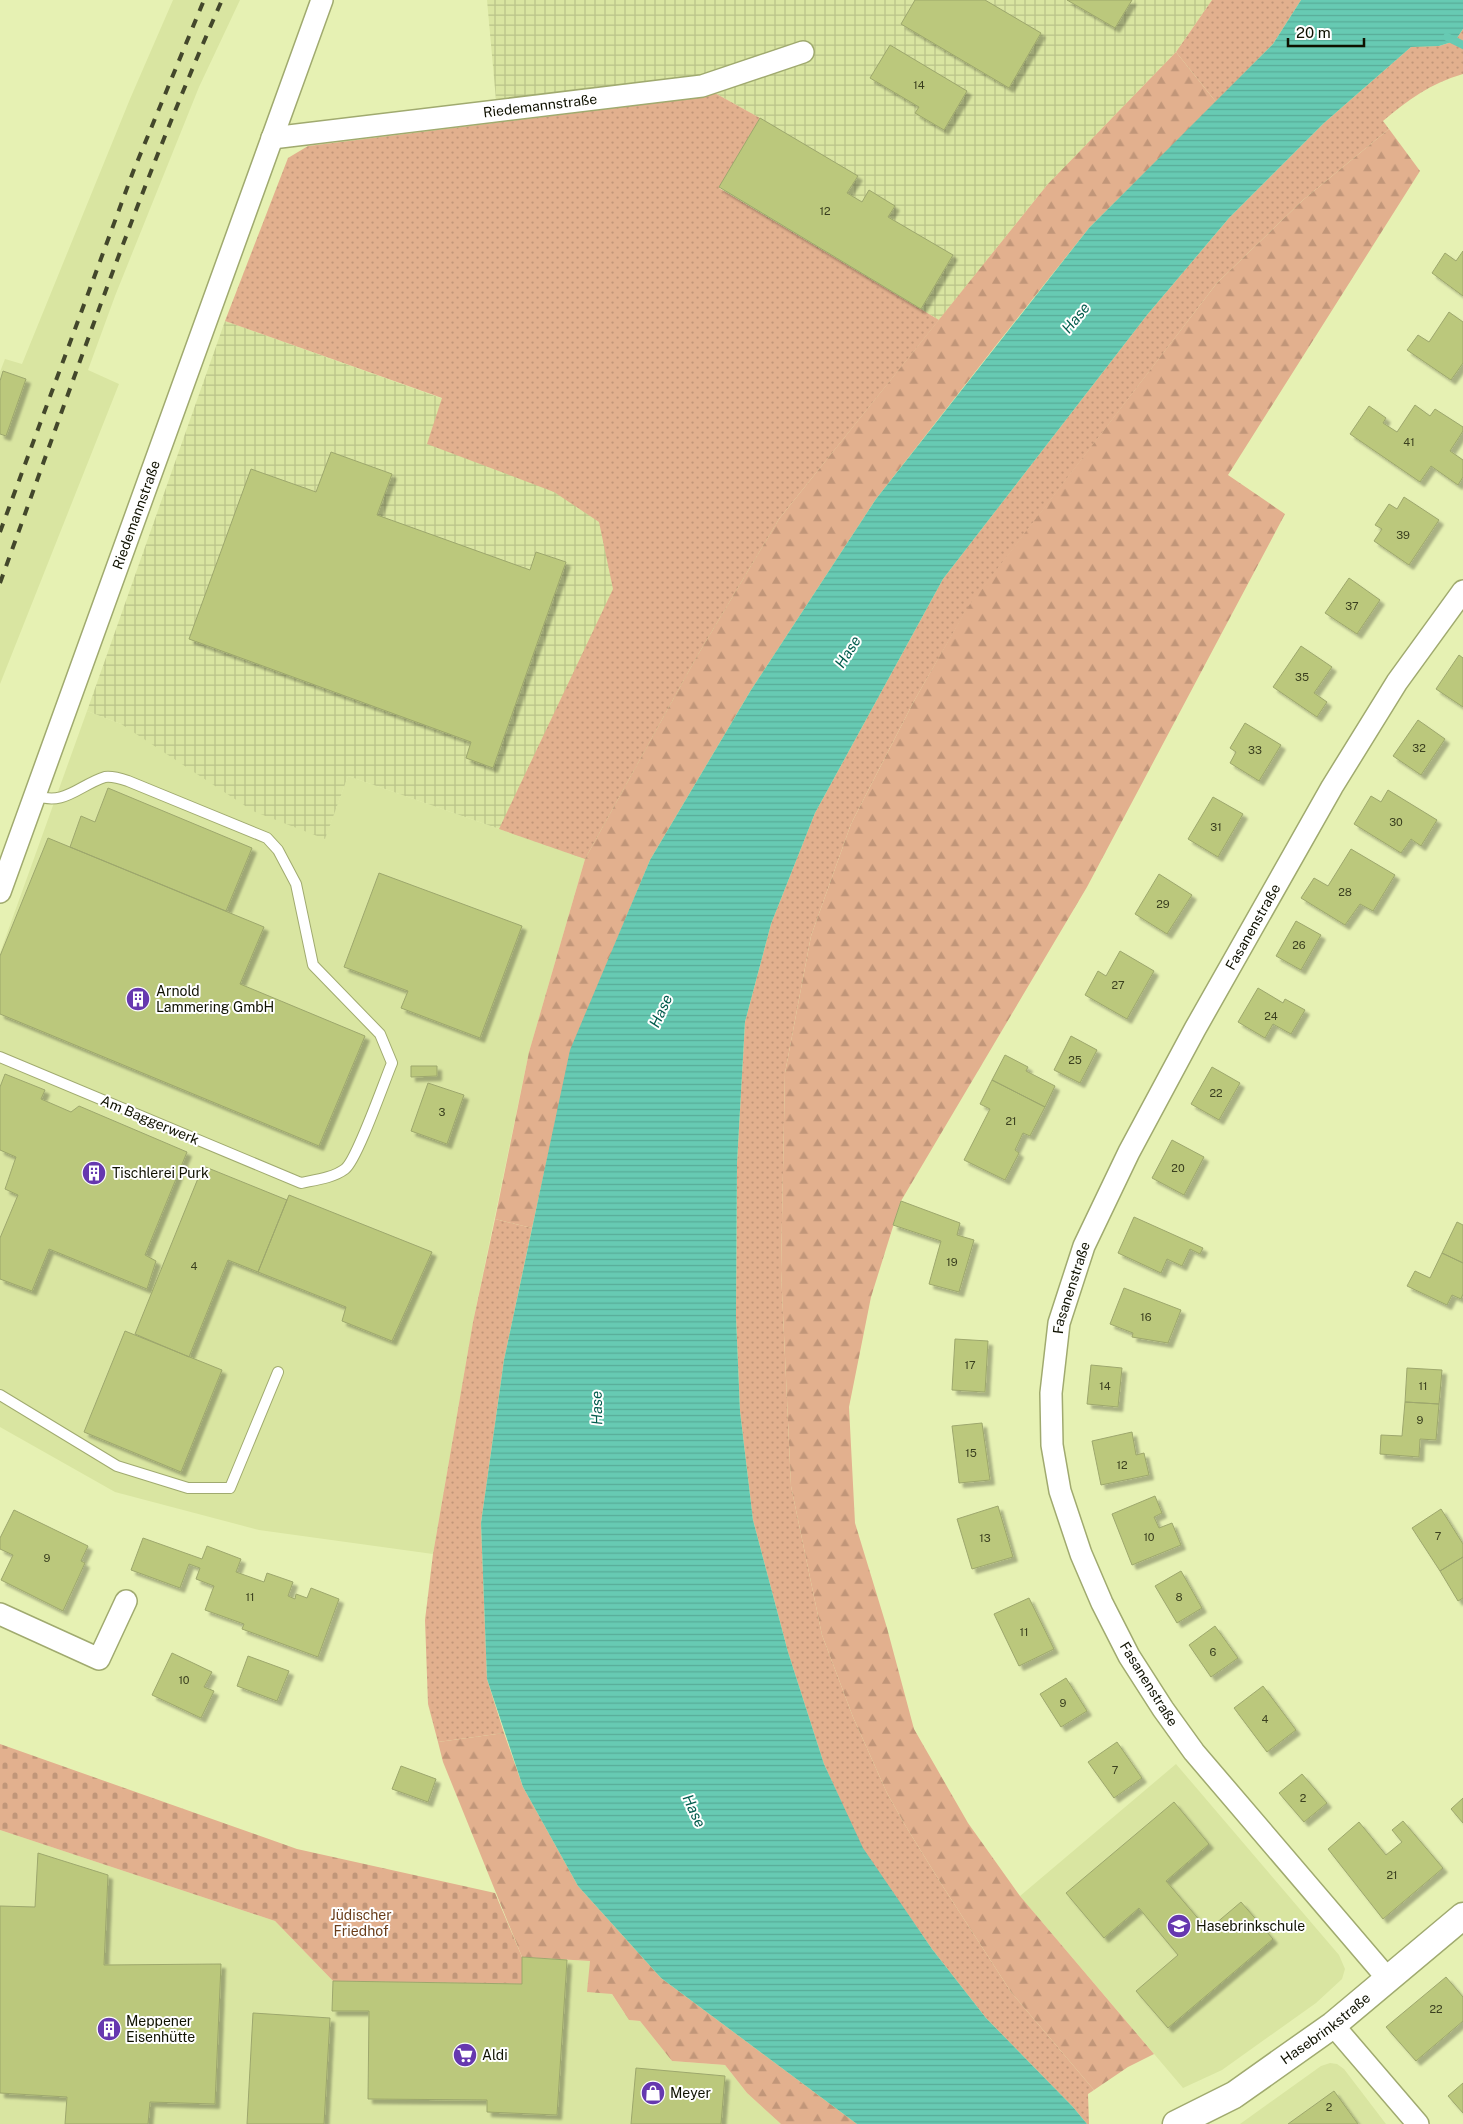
<svg xmlns="http://www.w3.org/2000/svg" width="1463" height="2124" viewBox="0 0 1463 2124" font-family="'Public Sans',sans-serif">
	<style>
		.built { fill: #d9e5a1 }
		.industrial { fill: url(#industrial-grid) }
		.grass { fill: url(#grass-dots) }
		.forest { fill: url(#forest-firs) }
		.cemetery { fill: url(#cemetery-stones) }
		.water { fill: url(#water-rules) }
		.lines { fill: none; stroke-linecap: round; stroke-linejoin: round }
		.stream { stroke: #67cab3; stroke-width: 8 }
		.building { fill: #bbc87b; stroke: #9da76d; filter: url(#shadow) }
		.service-casing { stroke: #a0aa6f; stroke-width: 12 }
		.minor-casing { stroke: #a0aa6f; stroke-width: 24 }
		.tertiary-casing { stroke: #a0aa6f; stroke-width: 29 }
		.service { stroke: #fff; stroke-width: 10 }
		.minor { stroke: #fff; stroke-width: 21 }
		.tertiary { stroke: #fff; stroke-width: 26 }
		.rail { stroke: #43472b; stroke-width: 4; stroke-dasharray: 9 9; stroke-linecap: butt }
		.labels { text-anchor: middle; stroke-width: 4; stroke-linejoin: round; paint-order: stroke }
		.number-label { font-size: 11px; fill: #3a3f1f }
		.street-label { font-size: 14px; fill: #0f1100; stroke: #fff }
		.poi-label { font-size: 14px; fill: #0f1100; stroke: #fff; text-anchor: start }
		.park-label { font-size: 14px; fill: #693d1a; stroke: #fff }
		.water-label { font-size: 15px; font-style: italic; fill: #035c4d; stroke: #fff }
	</style>
	<defs>
		<pattern id="industrial-grid" width="8" height="8" patternUnits="userSpaceOnUse" patternTransform="scale(1.25)"><rect width="8" height="8" fill="#d9e5a1"/><path d="M0 4h8M4 0v8" fill="none" stroke="#b9c389"/></pattern>
		<pattern id="grass-dots" width="8" height="8" patternUnits="userSpaceOnUse" patternTransform="scale(1.25)"><rect width="8" height="8" fill="#e2b08e"/><path d="M2 2h.1M6 6h.1" fill="none" stroke="#c19679" stroke-width="1.8" stroke-linecap="round"/></pattern>
		<pattern id="forest-firs" width="22" height="20" patternUnits="userSpaceOnUse" patternTransform="scale(1.25)"><rect width="22" height="20" fill="#e2b08e"/><path d="M5 1l3.5 6h-7zM16 11l3.5 6h-7z" fill="#c19679"/></pattern>
		<pattern id="cemetery-stones" width="16" height="16" patternUnits="userSpaceOnUse" patternTransform="scale(1.25)"><rect width="16" height="16" fill="#e2b08e"/><path d="M2 7V4a2 2 0 0 1 4 0v3zM10 15v-3a2 2 0 0 1 4 0v3z" fill="#c19679"/></pattern>
		<pattern id="water-rules" width="6" height="5" patternUnits="userSpaceOnUse" patternTransform="scale(1.25)"><rect width="6" height="5" fill="#67cab3"/><path d="M0 2.5h6" fill="none" stroke="#58ac98"/></pattern>
		<filter id="shadow"><feDropShadow dx="4.5" dy="4.5" stdDeviation="1" flood-color="#0004"/></filter>
	</defs>
	<rect width="100%" height="100%" fill="#e6f1b3"/>
	<!-- built -->
	<path class="built" d="M173 0H240L199 87 115 296 88 370 119 384 0 684V372L5 359 22 364 130 99Z
		M87 711 121 724 325 838 348 776 585 859 529 1052 473 1322 433 1554 259 1530 115 1492 0 1427V953Z
		M1176 1764 1339 1955 1345 1969 1342 1979 1316 2003 1222 2070 1183 2088 1020 1896Z
		M0 1830 275 1921 333 1981 522 1983V1957L590 1961 629 2020 640 2021 672 2061 725 2065 747 2093 781 2124H0Z
		M1330 2063 1337 2064 1344 2069 1386 2124H1240L1321 2066Z"/>
	<!-- industrial -->
	<path class="industrial" d="M487 0H1212L1176 52 1047 185 939 320 719 187 760 118 713 92 497 111Z
		M225 321 779 519 585 859 348 776 325 839 253 811 121 724 87 711Z"/>
	<!-- grass -->
	<path class="grass" d="M1212 0H1301L1273 44 1216 102 1176 52Z
		M1463 29V74C1431 83 1408 100 1383 121L1389 129 1303 200 1217 283 967 609 914 701 851 824 811 936 785 1073 781 1270 791 1486 822 1635 853 1717 887 1793 905 1825 942 1885 1011 1992 1094 2090 1088 2094 1089 2124H1087L1073 2107 986 2018 932 1949 862 1848 824 1764 788 1652 753 1520 740 1411 736 1317 737 1163 745 1022 771 924 815 813 943 579 1147 315 1229 218 1324 123 1411 47 1439 46 1455 41Z
		M713 92 760 118 719 188 939 320 779 519 696 658 585 859 499 829 613 589 599 522 554 492 427 444 442 398 225 321 288 158 308 146 696 98Z
		M495 1219 532 1228 504 1360 481 1523 487 1679 504 1733 438 1742 428 1704 425 1620 433 1554 473 1322Z"/>
	<!-- forest -->
	<path class="forest" d="M1176 52 1216 102 1089 228 997 344 876 499 751 690 650 860 571 1050 532 1228 495 1219 529 1052 585 859 696 658 779 519 1047 185Z
		M1389 129 1420 171 1228 475 1285 514 1087 887 901 1201 871 1297 849 1407 855 1523 887 1628 914 1729 968 1823 1020 1896 1154 2054 1128 2067 1094 2090 1011 1992 942 1885 905 1825 887 1793 853 1717 822 1635 791 1486 781 1270 785 1073 811 936 851 824 914 701 967 608 1217 283 1303 200Z
		M504 1733 523 1787 578 1886 661 1978 857 2124H781L747 2093 725 2065 672 2061 640 2021 629 2020 612 1994 587 1992 590 1961 522 1957 443 1762 438 1742Z"/>
	<!-- cemetery -->
	<path class="cemetery" d="M0 1744 297 1849 495 1893 522 1957V1984L333 1981 275 1921 0 1830Z"/>
	<!-- water -->
	<path class="water" d="M1301 0H1463V29L1455 41 1439 46 1411 47 1324 123 1229 218 1147 315 943 579 815 813 771 924 745 1022 737 1163 736 1317 740 1411 753 1520 788 1652 824 1764 863 1848 932 1949 986 2018 1073 2107 1087 2124H857L661 1978 578 1886 523 1787 487 1679 481 1523 504 1360 570 1050 650 860 751 690 876 499 1089 228 1273 44Z"/>
	<g class="lines">
		<!-- stream -->
		<path class="stream" d="M1447 37 1463 45"/>
	</g>
	<!-- building -->
	<path class="building" d="M915 0H985L1041 33 1009 88 901 24Z
		M1067 0H1132L1115 28Z
		M890 45 967 91 944 130 915 113 919 107 870 78Z
		M760 118 858 176 847 193 862 202 869 190 895 206 888 217 953 255 921 309 719 187Z
		M1463 251V296L1432 273 1445 253 1456 261Z
		M1449 312 1463 322V363L1451 380 1407 350 1418 335 1429 342Z
		M3 371 26 379 6 436 0 434V381Z
		M1415 405 1430 416 1435 409 1463 427V431L1450 451 1463 460V477L1458 485 1431 466 1420 482 1350 434 1369 406 1386 418 1383 423 1397 432Z
		M331 452 392 474 377 515 530 570 536 552 566 562 493 768 466 758 471 742 189 639 251 469 316 492Z
		M1404 497 1439 520 1409 565 1374 541 1382 529 1375 525 1389 504 1397 509Z
		M1349 578 1380 600 1357 634 1325 613Z
		M1301 646 1332 667 1314 693 1327 702 1317 717 1273 687Z
		M1459 655 1463 658V707L1436 689Z
		M1418 720 1445 739 1421 775 1393 756Z
		M1245 723 1281 745 1259 781 1230 763 1236 752 1230 748Z
		M108 788 252 848 226 911 70 847 81 816 95 822Z
		M1388 790 1437 820 1421 846 1411 839 1401 853 1354 824 1371 796 1381 802Z
		M1213 797 1243 814 1218 857 1188 839Z
		M48 838 264 927 240 984 365 1036 319 1146 0 1014V956Z
		M1351 849 1395 875 1373 911 1360 904 1345 925 1301 898 1314 878 1328 886Z
		M379 873 522 926 480 1038 401 1008 408 991 344 967Z
		M1159 874 1192 895 1167 934 1135 914Z
		M1296 921 1321 935 1301 970 1276 956Z
		M1120 951 1154 971 1127 1019 1085 995 1098 971 1106 976Z
		M1258 988 1283 1003 1285 999 1305 1010 1291 1034 1273 1024 1265 1038 1238 1022Z
		M1071 1036 1097 1050 1080 1083 1054 1070Z
		M1005 1055 1028 1067 1026 1071 1055 1086 1045 1107 992 1080Z
		M411 1066H437V1076L411 1077Z
		M1212 1067 1240 1083 1219 1120 1191 1104Z
		M5 1074 45 1090 41 1099 71 1112 79 1106 187 1152 145 1255 156 1261 147 1289 49 1249 32 1291 0 1279V1238L18 1195 5 1189 16 1157 0 1150V1087Z
		M992 1080 1045 1107 1030 1136 1023 1133 1015 1150 1019 1153 1005 1180 964 1160 990 1109 980 1104Z
		M428 1083 464 1095 447 1144 411 1131Z
		M1172 1140 1204 1157 1184 1195 1152 1178Z
		M203 1166 287 1200 258 1272 228 1260 189 1357 135 1334Z
		M289 1195 432 1252 392 1341 342 1321 346 1307 258 1272Z
		M901 1201 960 1223 957 1235 974 1240 959 1292 929 1284 941 1241 893 1225Z
		M1134 1217 1203 1248 1200 1254 1190 1249 1182 1266 1167 1259 1161 1273 1118 1253Z
		M1457 1222 1463 1225V1263L1442 1253Z
		M1442 1253 1463 1263V1294L1461 1299 1452 1295 1447 1305 1407 1286 1415 1271 1430 1278Z
		M1124 1288 1181 1310 1168 1343 1132 1337 1133 1333 1110 1324Z
		M125 1331 222 1370 181 1472 84 1432Z
		M955 1339 988 1341 985 1392 952 1390Z
		M1091 1365 1122 1368 1118 1407 1087 1404Z
		M1407 1368 1442 1370 1439 1404 1405 1402Z
		M1405 1402 1439 1404 1436 1440 1420 1439 1419 1457 1380 1454 1381 1435 1402 1436Z
		M982 1423 990 1480 959 1483 952 1426Z
		M1132 1432 1136 1455 1144 1453 1149 1475 1101 1485 1092 1441Z
		M1155 1496 1162 1513 1154 1517 1159 1528 1172 1523 1181 1545 1132 1565 1112 1514Z
		M998 1506 1013 1557 972 1569 957 1519Z
		M1441 1509 1463 1544V1557L1440 1571 1412 1528Z
		M14 1510 88 1546 81 1561 85 1563 63 1611 1 1580 13 1555 0 1549V1538Z
		M143 1538 202 1559 207 1546 241 1559 236 1572 264 1582 267 1573 293 1582 288 1596 295 1599 296 1594 307 1598 311 1588 339 1599 318 1657 242 1629 244 1624 205 1610 214 1586 196 1579 200 1568 189 1564 180 1588 131 1570Z
		M1463 1557V1598L1458 1601 1440 1571Z
		M1181 1571 1202 1608 1177 1623 1155 1586Z
		M1029 1598 1054 1649 1019 1666 994 1614Z
		M1215 1626 1238 1658 1211 1677 1189 1645Z
		M172 1653 212 1672 204 1687 214 1691 201 1718 152 1695Z
		M248 1656 289 1671 277 1701 237 1686Z
		M1066 1678 1087 1711 1061 1727 1040 1694Z
		M1263 1686 1296 1730 1267 1752 1234 1708Z
		M1117 1742 1142 1778 1114 1798 1088 1762Z
		M401 1766 436 1779 428 1802 392 1789Z
		M1302 1774 1327 1803 1304 1822 1279 1793Z
		M1463 1798V1823L1451 1809Z
		M1174 1802 1209 1844 1166 1881 1208 1930 1241 1902 1273 1939 1168 2028 1136 1991 1178 1955 1139 1908 1104 1938 1066 1893Z
		M1403 1821 1443 1868 1383 1919 1328 1849 1359 1822 1386 1855 1402 1842 1392 1830Z
		M38 1853 108 1875 104 1965 221 1964 215 2104 150 2102 148 2124H65L67 2097 0 2093V1906L35 1907Z
		M522 1957 567 1960 557 2115 487 2112V2100L368 2099 369 2011H332L333 1981 522 1984Z
		M1446 1977 1463 1997V2021L1416 2061 1386 2027Z
		M253 2013 330 2018 324 2124H247Z
		M636 2068 725 2076 721 2124H631Z
		M1463 2083V2113L1448 2096Z
		M1334 2091 1358 2124H1288Z"/>
	<g class="lines">
		<!-- service casing -->
		<g class="service-casing">
			<path id="service" d="M0 1057 301 1183C315 1180 333 1178 345 1169 357 1160 384 1082 392 1063L380 1034 313 965 296 884 278 850 267 838 128 781C122 779 112 776 105 777 79 785 64 807 35 795
				M0 1395 117 1466 188 1488H230L278 1372"/>
		</g>
		<!-- minor casing -->
		<g class="minor-casing">
			<g id="minor">
				<path id="s1" d="M272 138 702 86 803 52"/>
				<path id="s2" d="M0 892 322 0"/>
				<path d="M0 1614 99 1659 126 1601"/>
				<path id="s3" d="M1388 1979 1194 1752 1163 1709 1129 1656 1102 1603 1081 1554 1060 1491 1052 1445 1051 1393 1059 1323 1084 1246 1129 1152 1195 1029 1332 787 1397 682 1463 591"/>
				<path d="M1333 2025 1418 2124"/>
			</g>
		</g>
		<!-- tertiary casing -->
		<g class="tertiary-casing">
			<g id="tertiary">
				<path id="s4" d="M1176 2124 1234 2095 1333 2025 1463 1916"/>
			</g>
		</g>
		<!-- service -->
		<use href="#service" class="service"/>
		<!-- minor -->
		<use href="#minor" class="minor"/>
		<!-- tertiary -->
		<use href="#tertiary" class="tertiary"/>
		<!-- rail -->
		<path class="rail" d="M0 532 133 172 204 0
			M0 583C71 388 138 190 222 0"/>
	</g>
	<!-- icons -->
	<defs>
		<g id="building-disc" transform="scale(1.25)"><circle r="9.5" fill="#6638af" stroke="#fff"/><path d="M-4-6H4V6H1V3H-1V6H-4ZM-2.5-4.3h1.7v1.8h-1.7ZM.8-4.3h1.7v1.8H.8ZM-2.5-1h1.7V.8h-1.7ZM.8-1h1.7V.8H.8Z" fill="#fff"/></g>
		<g id="school-disc" transform="scale(1.25)"><circle r="9.5" fill="#6638af" stroke="#fff"/><path d="M0-5L7-2L0 1L-7-2ZM-4 1L0 2.5L4 1V4Q0 6-4 4Z" fill="#fff"/></g>
		<g id="supermarket-disc" transform="scale(1.25)"><circle r="9.5" fill="#6638af" stroke="#fff"/><path d="M-6-5.5h2.5l.6 2H6L4.5 2H-2.5L-4.4-4H-6ZM-1.5 3.2a1.3 1.3 0 1 0 .1 0ZM3 3.2a1.3 1.3 0 1 0 .1 0Z" fill="#fff"/></g>
		<g id="shop-disc" transform="scale(1.25)"><circle r="9.5" fill="#6638af" stroke="#fff"/><path d="M-5-2.5h2.3a2.7 3.5 0 0 1 5.4 0H5L5.5 6h-11ZM-1.5-2.5h3a1.5 2.3 0 0 0-3 0Z" fill="#fff"/></g>
	</defs>
	<g fill-rule="evenodd">
		<use href="#building-disc" x="138" y="999"/>
		<use href="#building-disc" x="94" y="1173"/>
		<use href="#school-disc" x="1179" y="1926"/>
		<use href="#building-disc" x="109" y="2029"/>
		<use href="#supermarket-disc" x="465" y="2055"/>
		<use href="#shop-disc" x="653" y="2093"/>
	</g>
	<g class="labels">
		<!-- number labels -->
		<g class="number-label">
			<text x="919" y="89">14</text>
			<text x="825" y="215">12</text>
			<text x="1409" y="446">41</text>
			<text x="1403" y="539">39</text>
			<text x="1352" y="610">37</text>
			<text x="1302" y="681">35</text>
			<text x="1419" y="752">32</text>
			<text x="1255" y="754">33</text>
			<text x="1396" y="826">30</text>
			<text x="1216" y="831">31</text>
			<text x="1345" y="896">28</text>
			<text x="1163" y="908">29</text>
			<text x="1299" y="949">26</text>
			<text x="1118" y="989">27</text>
			<text x="1271" y="1020">24</text>
			<text x="1075" y="1064">25</text>
			<text x="1216" y="1097">22</text>
			<text x="442" y="1116">3</text>
			<text x="1011" y="1125">21</text>
			<text x="1178" y="1172">20</text>
			<text x="952" y="1266">19</text>
			<text x="194" y="1270">4</text>
			<text x="1146" y="1321">16</text>
			<text x="970" y="1369">17</text>
			<text x="1105" y="1390">14</text>
			<text x="1423" y="1390">11</text>
			<text x="1420" y="1424">9</text>
			<text x="971" y="1457">15</text>
			<text x="1122" y="1469">12</text>
			<text x="1438" y="1540">7</text>
			<text x="1149" y="1541">10</text>
			<text x="985" y="1542">13</text>
			<text x="47" y="1562">9</text>
			<text x="250" y="1601">11</text>
			<text x="1179" y="1601">8</text>
			<text x="1024" y="1636">11</text>
			<text x="1213" y="1656">6</text>
			<text x="184" y="1684">10</text>
			<text x="1063" y="1707">9</text>
			<text x="1265" y="1723">4</text>
			<text x="1115" y="1774">7</text>
			<text x="1303" y="1802">2</text>
			<text x="1392" y="1879">21</text>
			<text x="1436" y="2013">22</text>
			<text x="1329" y="2111">2</text>
		</g>
		<!-- street labels -->
		<g class="street-label">
			<text dy="5" stroke="none"><textPath href="#s1" startOffset="270">Riedemannstraße</textPath></text>
			<text dy="5" stroke="none"><textPath href="#s2" startOffset="401">Riedemannstraße</textPath></text>
			<text dy="5" stroke="none"><textPath href="#s3" startOffset="1205">Fasanenstraße</textPath></text>
			<text transform="translate(150 1120) rotate(23)" y="5">Am Baggerwerk</text>
			<text dy="5" stroke="none"><textPath href="#s3" startOffset="800">Fasanenstraße</textPath></text>
			<text transform="translate(1149 1684) rotate(58)" y="5">Fasanenstraße</text>
			<text dy="5" stroke="none"><textPath href="#s4" startOffset="178">Hasebrinkstraße</textPath></text>
		</g>
		<!-- poi labels -->
		<g class="poi-label">
			<text x="156" y="996">Arnold<tspan x="156" dy="16">Lammering GmbH</tspan></text>
			<text x="112" y="1178">Tischlerei Purk</text>
			<text x="1196" y="1931">Hasebrinkschule</text>
			<text x="126" y="2026">Meppener<tspan x="126" dy="16">Eisenhütte</tspan></text>
			<text x="482" y="2060">Aldi</text>
			<text x="670" y="2098">Meyer</text>
		</g>
		<!-- park labels -->
		<g class="park-label">
			<text x="361" y="1920">Jüdischer<tspan x="361" dy="16">Friedhof</tspan></text>
		</g>
		<!-- water labels -->
		<g class="water-label">
			<text transform="translate(1076 318) rotate(-51)" y="5">Hase</text>
			<text transform="translate(848 652) rotate(-58)" y="5">Hase</text>
			<text transform="translate(661 1011) rotate(-65)" y="5">Hase</text>
			<text transform="translate(597 1408) rotate(-91)" y="5">Hase</text>
			<text transform="translate(694 1811) rotate(65)" y="5">Hase</text>
		</g>
	</g>
	<!-- scale -->
	<path d="M1288 38v8h76v-8" fill="none" stroke="#0f1100" stroke-width="2.5"/>
	<text x="1296" y="38" font-size="15" fill="#0f1100" stroke="#ffffff" stroke-width="4" paint-order="stroke">20 m</text>
</svg>
